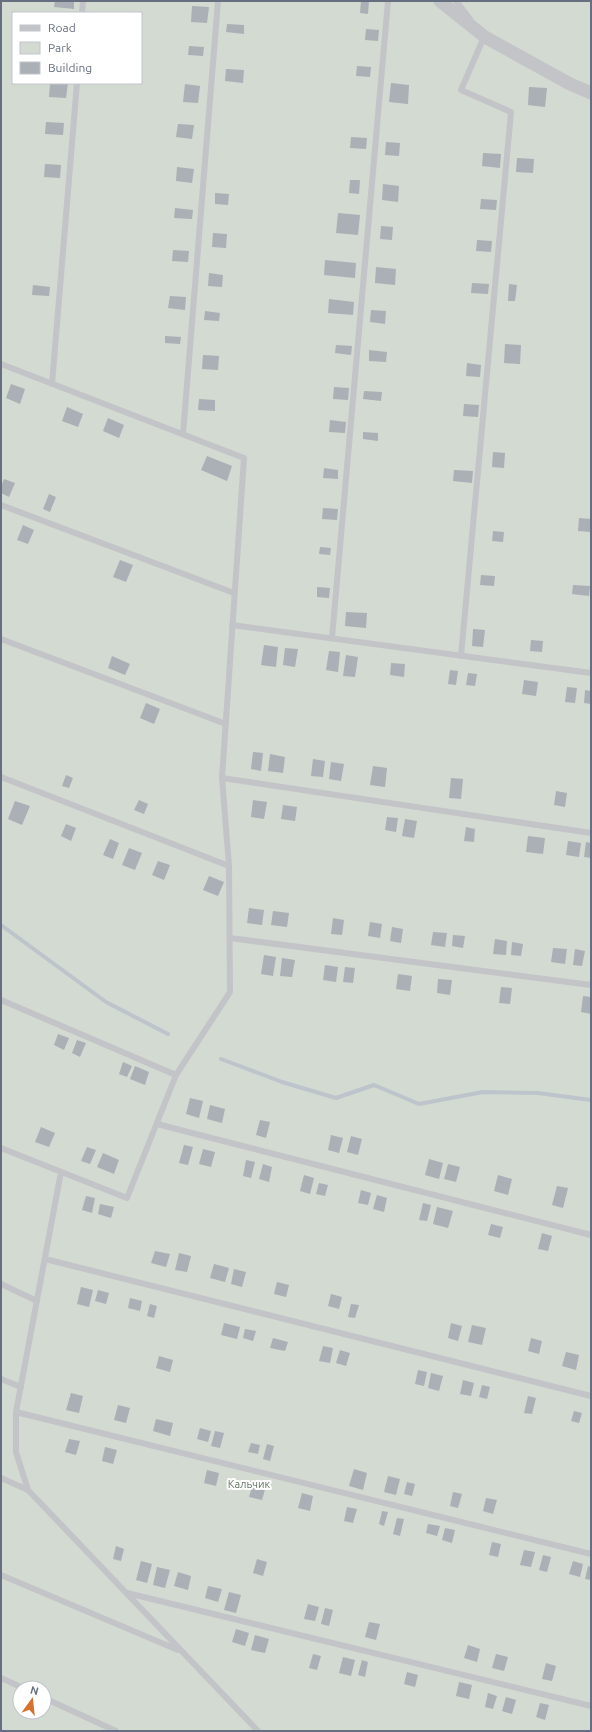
<svg xmlns="http://www.w3.org/2000/svg" width="592" height="1732" viewBox="0 0 592 1732" font-family="Ubuntu,sans-serif">
	<style>
		.green { fill: #d3dad1; fill-rule: evenodd }
		.lines { fill: none; stroke-linecap: round; stroke-linejoin: round }
		.stream { stroke: #bdc4cb; stroke-width: 4 }
		.building { fill: #abafb6 }
		.lane { stroke: #c2c4c8; stroke-width: 6 }
		.street { stroke: #c2c4c8; stroke-width: 13 }
		.labels { text-anchor: middle; stroke-width: 4; stroke-linejoin: round; paint-order: stroke }
		.park-label { font-size: 11px; fill: #647763; stroke: #fff }
	</style>
	<rect width="100%" height="100%" fill="#f3f4f0"/>
	<!-- green -->
	<path class="green" d="M1 1H591V1731H1ZM13 13H141V83H13ZM20 1688H44V1712H20Z"/>
	<g class="lines">
		<!-- stream -->
		<path class="stream" d="M1 925 106 1002 168 1034
			M221 1059 282 1082 336 1098 374 1085 419 1104 483 1092 538 1093 591 1100"/>
	</g>
	<!-- building -->
	<path class="building" d="M55 1H74V9L54 7Z
		M361 1H369L368 14 360 13Z
		M192 6 209 7 207 23 191 22Z
		M227 24 244 25V34L226 32Z
		M366 29 379 30 378 41 365 40Z
		M189 46 204 47 203 56 188 55Z
		M357 66 371 67 370 77 356 76Z
		M226 69 244 70 243 83 225 81Z
		M50 83H68L66 98 49 97Z
		M391 83 409 85 408 104 389 102Z
		M185 84 200 86 198 103 183 102Z
		M529 87 547 88 545 107 528 105Z
		M46 122 64 123 63 135 45 134Z
		M178 124 194 125 192 139 176 137Z
		M351 137 367 138 366 149 350 148Z
		M386 142 400 143 399 156 385 155Z
		M483 153 501 154 500 168 482 166Z
		M517 158 534 159 533 173 516 172Z
		M45 164 61 165 60 178 44 177Z
		M177 167 194 169 192 183 176 181Z
		M350 180H360L359 194 349 193Z
		M383 184 399 186 398 202 382 200Z
		M215 193 229 194 228 205 215 204Z
		M481 199 497 200 496 210 480 209Z
		M175 208 193 210 192 219 174 218Z
		M338 213 360 215 358 235 336 233Z
		M381 226 393 227 392 240 380 239Z
		M213 233 227 234 226 248 212 247Z
		M477 240 492 241 491 252 476 251Z
		M173 250 189 251 188 262 172 261Z
		M325 260 356 263 355 278 324 275Z
		M376 267 396 269 395 285 375 283Z
		M209 273 223 275 222 287 208 286Z
		M472 283 489 284 488 294 471 293Z
		M509 284 517 285 515 301H508Z
		M33 285 50 287 49 296 32 295Z
		M170 296 186 297 185 310 168 308Z
		M329 299 354 302 353 315 328 313Z
		M371 310 386 311 385 324 370 322Z
		M205 311 220 313 219 321 204 320Z
		M165 336 181 337 180 344 165 343Z
		M505 344 521 345 520 364 504 363Z
		M336 345 352 346 351 355 335 353Z
		M369 350 387 352 386 362 369 361Z
		M203 355 219 356 218 370 202 369Z
		M467 363 481 365 480 377 466 376Z
		M11 384 25 389 20 404 6 398Z
		M334 387 349 388 348 400 333 399Z
		M364 391 382 392 381 401 363 399Z
		M199 399 215 400V411L198 410Z
		M464 404 479 405 478 417 463 416Z
		M67 407 83 414 78 427 62 421Z
		M108 418 124 425 119 438 103 431Z
		M330 420 346 422 345 433 329 432Z
		M363 432 378 433V441L363 439Z
		M493 452 505 453 504 468 492 467Z
		M207 456 232 466 227 481 201 470Z
		M324 468 338 470V479L323 478Z
		M454 470 473 471 472 483 453 481Z
		M4 479 15 483 9 497 1 493V487Z
		M49 494 56 497 50 512 43 509Z
		M323 508 338 509 337 520 322 519Z
		M579 518 591 519V532L578 531Z
		M23 525 34 530 28 544 17 540Z
		M493 531 504 532 503 542 492 541Z
		M320 547 331 548 330 555 319 554Z
		M120 560 133 565 126 582 113 577Z
		M481 575 495 576 494 586 480 585Z
		M573 585 590 586 589 596 572 594Z
		M317 587 330 588 329 598 317 597Z
		M346 612 367 613 366 628 345 626Z
		M473 629 485 630 483 647 472 646Z
		M531 640 543 641 542 652 530 651Z
		M264 645 278 647 276 667 261 665Z
		M285 648 298 649 295 667 283 665Z
		M329 651 340 652 338 672 326 670Z
		M346 655 358 657 355 677 343 676Z
		M112 656 130 664 125 675 108 668Z
		M391 663 405 664 404 677 390 675Z
		M450 670 458 671 456 685 448 684Z
		M468 673 477 674 475 686 466 685Z
		M524 680 538 682 536 696 522 694Z
		M567 687 577 688 575 703 565 702Z
		M585 690 591 691V704L584 703Z
		M146 703 160 709 154 724 140 718Z
		M253 752 263 753 261 771 251 769Z
		M270 754 285 757 283 773 268 771Z
		M313 759 325 761 323 777 311 776Z
		M331 762 344 764 341 781 329 779Z
		M373 766 387 768 385 787 370 785Z
		M66 775 73 778 69 788 62 786Z
		M451 778 463 779 461 799 449 798Z
		M556 791 567 793 565 807 554 805Z
		M139 800 148 804 144 814 134 810Z
		M253 800 267 802 264 819 251 817Z
		M15 801 30 806 22 825 8 819Z
		M283 805 297 807 295 821 281 819Z
		M387 817 398 818 396 832 385 830Z
		M405 819 417 821 414 838 402 836Z
		M66 824 76 828 71 841 61 836Z
		M466 827 475 829 474 842 464 841Z
		M528 836 545 838 543 854 526 852Z
		M110 839 119 843 113 859 103 855Z
		M568 841 581 843 579 857 566 855Z
		M586 842 591 843V858L584 857Z
		M129 848 142 853 135 870 122 865Z
		M158 861 170 865 164 880 152 875Z
		M209 876 224 882 218 896 203 890Z
		M249 908 264 910 262 925 247 923Z
		M273 911 289 913 287 927 271 925Z
		M333 918 344 920 342 935 331 934Z
		M370 922 382 924 380 938 368 936Z
		M392 927 403 929 401 943 390 941Z
		M433 932 447 933 445 947 431 945Z
		M453 935 465 936 463 948 452 946Z
		M495 939 507 941 506 955 493 954Z
		M512 942 523 944 521 956 511 955Z
		M553 948 567 949 565 964 551 962Z
		M575 949 585 951 582 966 573 965Z
		M264 955 276 957 273 976 261 974Z
		M282 958 295 960 292 977 280 976Z
		M325 965 338 967 336 982 323 980Z
		M345 967 355 968 353 983 343 982Z
		M398 974 412 976 410 991 396 989Z
		M438 979 452 980 450 995 437 993Z
		M501 987 512 988 510 1004 499 1003Z
		M583 996 591 997V1014L581 1012Z
		M58 1034 69 1038 64 1050 54 1045Z
		M77 1040 86 1043 80 1057 72 1053Z
		M123 1062 132 1066 127 1077 119 1074Z
		M135 1066 149 1072 145 1085 130 1079Z
		M190 1098 203 1101 199 1118 186 1114Z
		M210 1105 225 1109 222 1123 207 1119Z
		M260 1120 270 1122 266 1138 256 1135Z
		M41 1127 55 1133 49 1147 35 1142Z
		M331 1135 343 1138 339 1153 328 1150Z
		M351 1136 362 1139 358 1155 347 1152Z
		M184 1145 193 1147 188 1165 179 1163Z
		M87 1147 96 1150 90 1164 81 1161Z
		M203 1149 215 1152 211 1167 199 1164Z
		M103 1153 119 1160 114 1174 97 1167Z
		M429 1159 443 1163 439 1179 425 1175Z
		M246 1160 255 1162 251 1178 243 1176Z
		M263 1164 272 1167 269 1182 259 1179Z
		M448 1164 460 1167 456 1182 444 1179Z
		M304 1175 314 1178 310 1194 300 1191Z
		M498 1175 512 1179 508 1195 494 1191Z
		M319 1183 328 1185 325 1196 316 1194Z
		M557 1186 568 1188 563 1208 552 1205Z
		M361 1190 371 1193 368 1205 358 1203Z
		M377 1195 387 1198 384 1212 373 1209Z
		M86 1196 95 1198 92 1213 82 1210Z
		M423 1203 431 1205 427 1221 419 1220Z
		M100 1204 114 1207 111 1218 98 1214Z
		M437 1207 453 1211 448 1228 433 1224Z
		M491 1224 503 1227 500 1238 488 1235Z
		M542 1233 552 1236 548 1251 538 1249Z
		M155 1251 170 1254 166 1267 151 1263Z
		M179 1253 191 1256 187 1272 175 1270Z
		M214 1264 229 1268 225 1282 210 1278Z
		M234 1269 246 1272 242 1287 231 1284Z
		M277 1282 289 1285 286 1297 274 1294Z
		M81 1287 93 1290 89 1307 77 1304Z
		M98 1290 109 1293 106 1304 95 1301Z
		M331 1294 342 1297 339 1309 328 1306Z
		M130 1298 142 1301 140 1311 128 1308Z
		M150 1304 157 1306 154 1318 147 1316Z
		M351 1304 359 1305 355 1318 348 1317Z
		M224 1323 240 1327 237 1339 221 1335Z
		M451 1323 462 1326 458 1341 448 1338Z
		M472 1325 486 1328 482 1345 468 1342Z
		M245 1329 256 1331 253 1341 243 1338Z
		M273 1338 288 1342 285 1351 270 1348Z
		M531 1338 542 1341 539 1354 528 1351Z
		M323 1346 333 1348 330 1363 319 1361Z
		M340 1350 350 1353 346 1366 336 1363Z
		M566 1352 579 1355 576 1370 562 1366Z
		M159 1356 173 1360 170 1372 156 1368Z
		M418 1370 427 1372 424 1386 415 1384Z
		M431 1373 443 1376 439 1391 428 1388Z
		M463 1380 474 1383 471 1396 460 1394Z
		M482 1385 490 1387 487 1399 479 1397Z
		M71 1393 83 1396 79 1413 66 1410Z
		M528 1396 536 1398 532 1414 524 1413Z
		M118 1405 130 1408 126 1423 114 1420Z
		M574 1411 582 1413 579 1423 571 1421Z
		M156 1419 173 1423 170 1436 153 1431Z
		M200 1428 211 1431 208 1442 197 1439Z
		M215 1431 224 1433 220 1448 211 1446Z
		M69 1439 80 1441 76 1455 65 1452Z
		M251 1443 260 1445 258 1454 248 1452Z
		M267 1444 274 1446 270 1461 263 1459Z
		M105 1447 117 1450 113 1464 102 1461Z
		M354 1469 367 1473 363 1490 349 1486Z
		M207 1470 219 1473 216 1486 204 1483Z
		M388 1476 400 1479 396 1495 384 1492Z
		M407 1482 415 1484 412 1496 404 1494Z
		M253 1483 266 1486 262 1500 249 1497Z
		M453 1492 462 1494 458 1508 450 1506Z
		M302 1493 313 1496 310 1511 298 1508Z
		M486 1498 497 1500 493 1514 483 1511Z
		M347 1507 357 1509 353 1523 344 1521Z
		M382 1511 388 1512 384 1526 379 1524Z
		M397 1518 404 1519 400 1536 393 1534Z
		M428 1524 440 1526 437 1536 426 1533Z
		M445 1528 455 1530 452 1543 442 1540Z
		M492 1542 501 1544 498 1557 489 1555Z
		M116 1546 124 1549 121 1561 113 1559Z
		M524 1550 535 1552 531 1567 520 1565Z
		M543 1555 551 1557 547 1572 539 1570Z
		M257 1559 267 1562 263 1576 253 1573Z
		M141 1561 152 1564 147 1583 136 1580Z
		M573 1561 583 1564 580 1577 569 1574Z
		M588 1566 591 1567V1580L585 1579Z
		M157 1567 170 1570 165 1588 153 1585Z
		M178 1572 191 1576 188 1590 174 1586Z
		M208 1586 222 1589 218 1602 205 1598Z
		M229 1592 241 1595 236 1613 224 1610Z
		M308 1604 319 1607 315 1621 304 1619Z
		M325 1608 333 1610 329 1626 321 1624Z
		M369 1622 380 1624 376 1640 365 1637Z
		M236 1629 249 1633 245 1646 232 1642Z
		M255 1635 269 1639 265 1653 251 1650Z
		M468 1645 480 1649 477 1662 464 1658Z
		M313 1654 321 1656 317 1670 309 1668Z
		M496 1654 508 1657 504 1671 492 1668Z
		M343 1657 355 1660 351 1676 339 1673Z
		M362 1660 368 1662 365 1677 358 1675Z
		M546 1663 556 1666 552 1681 542 1679Z
		M407 1672 418 1675 415 1687 404 1684Z
		M459 1682 472 1685 469 1699 456 1696Z
		M488 1693 497 1696 493 1709 485 1707Z
		M506 1697 516 1700 512 1714 502 1711Z
		M540 1703 549 1705 545 1720 536 1717Z"/>
	<g class="lines">
		<!-- lane -->
		<path class="lane" d="M456 1 470 19
			M82 13 83 1
			M1 364 244 458 222 778 229 866 230 992 176 1075 127 1198 1 1148
			M52 384 77 83
			M183 434 218 1
			M1 505 234 593
			M232 625 591 673
			M332 638 388 1
			M1 639 226 724
			M461 656 511 112 461 90 484 37
			M1 777 229 866
			M222 778 591 833
			M230 938 591 985
			M1 1000 176 1075
			M157 1124 591 1235
			M45 1259 591 1396
			M1 1284 37 1301
			M1 1379 21 1387
			M16 1412 591 1554
			M1 1478 28 1490 258 1731
			M28 1490 16 1452V1412L61 1172
			M1 1575 178 1650
			M127 1593 591 1706
			M1 1678 23 1688
			M44 1698 116 1731"/>
		<!-- street -->
		<path class="street" d="M440 1 485 37 570 84 591 93"/>
	</g>
	<g class="labels">
		<!-- park labels -->
		<g class="park-label">
			<text x="249" y="1488">Кальчик</text>
		</g>
	</g>
	<!-- border -->
	<rect width="592" height="1732" fill="none" stroke="#656f7f" stroke-width="4"/>
	<!-- legend -->
	<rect x="12" y="12" width="130" height="72" fill="#ffffff" stroke="#c1c5cc"/>
	<rect x="20" y="25" width="20" height="6" fill="#c2c4c8" stroke="#c1c5cc"/>
	<text x="48" y="32" font-size="12" fill="#656f7f">Road</text>
	<rect x="20" y="42" width="20" height="12" fill="#d3dad1" stroke="#c1c5cc"/>
	<text x="48" y="52" font-size="12" fill="#656f7f">Park</text>
	<rect x="20" y="62" width="20" height="12" fill="#abafb6" stroke="#c1c5cc"/>
	<text x="48" y="72" font-size="12" fill="#656f7f">Building</text>
	<!-- north arrow -->
	<g transform="translate(32 1700) rotate(15)"><circle r="19" fill="#ffffff" stroke="#c1c5cc"/>
	<path d="M0-3L7 15L0 10L-7 15Z" fill="#d6712e"/>
	<text y="-6" font-size="11" font-weight="bold" text-anchor="middle" fill="#656f7f">N</text>
	</g>
</svg>
